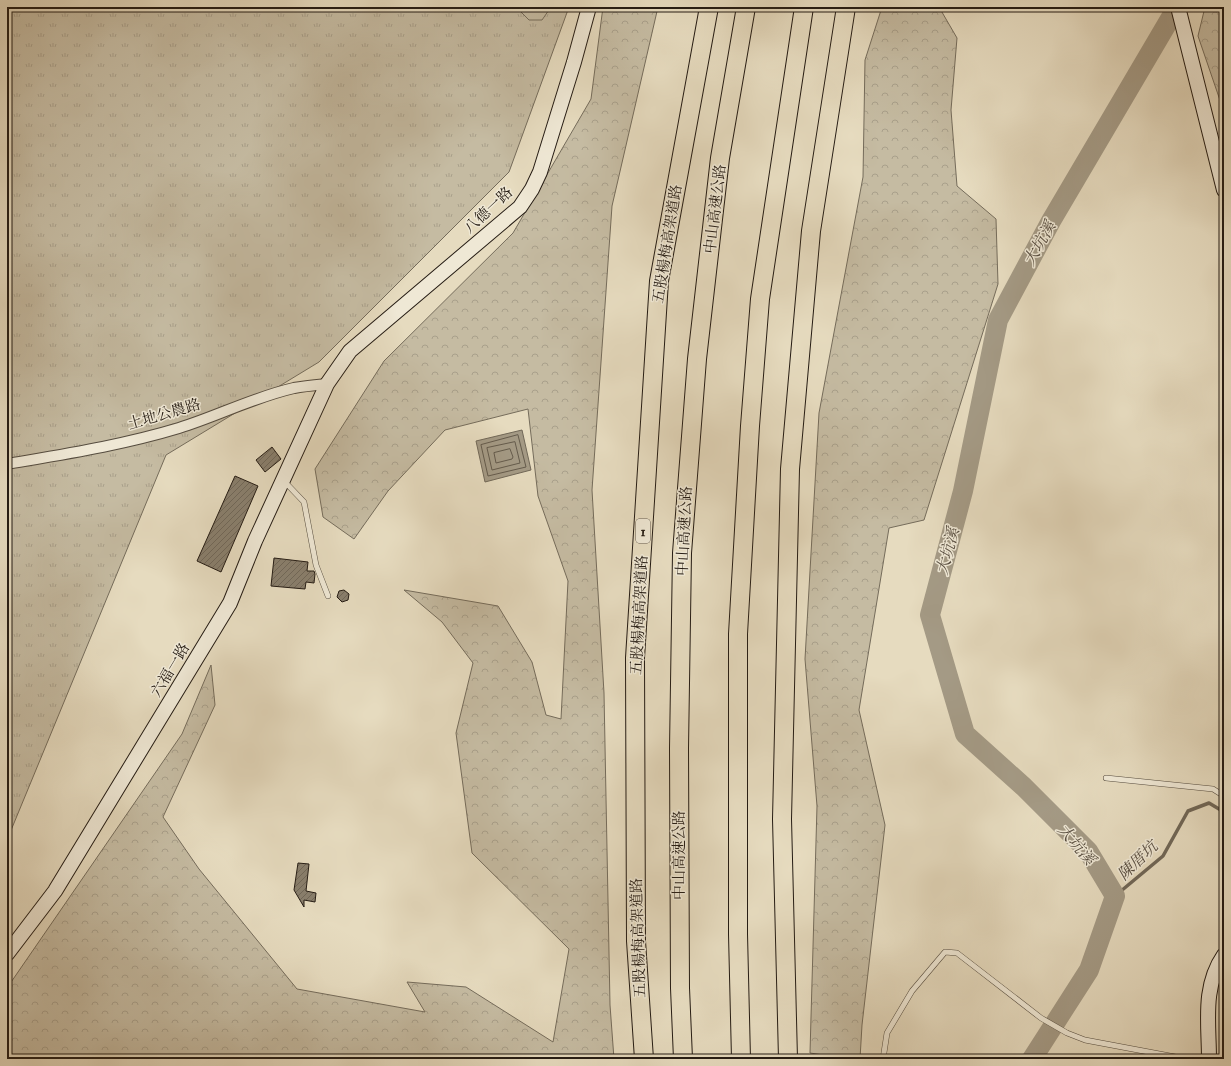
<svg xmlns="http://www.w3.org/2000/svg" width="1231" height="1066" viewBox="0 0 1231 1066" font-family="'IM FELL DW Pica','Noto Serif TC',serif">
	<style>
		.grass { fill: url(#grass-tufts); stroke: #756c5b }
		.forest { fill: url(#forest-crowns); stroke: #756c5b }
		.pitch { fill: #c5bba2; stroke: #756c5b }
		.water { fill: #a49a85; stroke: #716858 }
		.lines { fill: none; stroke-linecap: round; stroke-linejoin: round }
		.shore { stroke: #645b4c; stroke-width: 1 }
		.stream { stroke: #716858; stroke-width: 3.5 }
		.river { stroke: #a49a85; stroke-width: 20 }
		.building { fill: url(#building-hatch); stroke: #251c14 }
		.lane-casing { stroke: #554c3f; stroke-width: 6 }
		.street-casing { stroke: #554c3f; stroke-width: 12 }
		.secondary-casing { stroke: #251c14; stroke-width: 16 }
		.highway-casing { stroke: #251c14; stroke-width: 20 }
		.lane { stroke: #efe8d5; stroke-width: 5 }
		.street { stroke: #efe8d5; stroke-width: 10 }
		.secondary { stroke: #efe8d5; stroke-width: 14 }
		.highway { stroke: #e6dbbf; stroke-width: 18 }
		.labels { text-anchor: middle; stroke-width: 3; stroke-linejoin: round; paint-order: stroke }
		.shield { fill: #efe8d5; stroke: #62594e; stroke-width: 1 }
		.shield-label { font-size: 14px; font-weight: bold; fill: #251c14 }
		.street-label { font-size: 15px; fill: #251c14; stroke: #efe8d5 }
		.water-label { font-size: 16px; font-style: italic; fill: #584e41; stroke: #efe8d5 }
	</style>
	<defs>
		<pattern id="grass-tufts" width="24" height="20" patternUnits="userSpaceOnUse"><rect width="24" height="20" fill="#c5bba2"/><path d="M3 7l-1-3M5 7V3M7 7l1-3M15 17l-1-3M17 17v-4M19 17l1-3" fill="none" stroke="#a9a08b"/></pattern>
		<pattern id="forest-crowns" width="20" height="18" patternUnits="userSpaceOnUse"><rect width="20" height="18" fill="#c5bba2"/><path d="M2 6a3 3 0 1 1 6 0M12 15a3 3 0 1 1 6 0" fill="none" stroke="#a9a08b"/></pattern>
		<pattern id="building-hatch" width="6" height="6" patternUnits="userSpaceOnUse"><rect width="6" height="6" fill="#897f6d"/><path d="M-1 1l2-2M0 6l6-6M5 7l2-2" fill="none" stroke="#706758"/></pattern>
	</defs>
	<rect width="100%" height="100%" fill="#e6dbbf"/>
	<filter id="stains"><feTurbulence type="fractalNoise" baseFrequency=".005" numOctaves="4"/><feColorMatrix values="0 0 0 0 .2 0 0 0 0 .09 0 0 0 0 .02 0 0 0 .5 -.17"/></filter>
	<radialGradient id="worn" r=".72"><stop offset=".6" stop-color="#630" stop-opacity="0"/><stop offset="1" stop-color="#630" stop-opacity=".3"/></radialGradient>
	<!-- grass -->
	<path class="grass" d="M7 7H569L509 172 319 362 166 455 7 840Z"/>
	<!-- forest -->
	<path class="forest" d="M603 7H658L612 206 592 490 604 693 610 1005 614 1059H7V988L182 734 211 665 215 705 163 817 199 869 297 989 425 1012 407 982 466 987 553 1042 569 949 472 853 456 733 473 663 442 622 404 590 498 606 532 662 546 715 561 719 568 581 538 496 528 409 445 430 388 491 354 539 323 517 315 469 384 361 513 233 591 99Z
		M882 7H939L957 38 951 110 957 186 996 219 998 284 924 520 889 528 859 710 885 825 862 1025 860 1059H850L810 1053 817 806 805 659 819 413 863 177 865 60Z
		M1205 7H1224V112L1198 36Z"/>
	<!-- pitch -->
	<path class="pitch" d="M516 7H551L542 20H529Z"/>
	<!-- water -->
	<path class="water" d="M522 430 531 470 485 482 476 441Z"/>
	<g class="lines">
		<!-- shore -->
		<path class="shore" d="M518 435 526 467 488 476 481 445Z
			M515 442 520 463 492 470 487 448Z
			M510 449 513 457 512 459 496 463 494 453Z"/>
		<!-- stream -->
		<path class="stream" d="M1115 896 1163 856 1188 811 1209 803 1224 812"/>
		<!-- river -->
		<path class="river" d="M1032 1059 1089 970 1115 896 1088 851 1024 787 965 734 930 615 963 491 998 320 1051 221 1177 7"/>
	</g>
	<!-- building -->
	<path class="building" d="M272 447 281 459 265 472 256 460Z
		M235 476 258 486 221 572 197 561Z
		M274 558 308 562 307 571H314L315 574 314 583 306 582 305 589 271 586Z
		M344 590 349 594 348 600 342 602 337 597 339 591Z
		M298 863 309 864 306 891 316 893 315 902 304 900V907L294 890Z"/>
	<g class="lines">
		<!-- lane casing -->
		<g class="lane-casing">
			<path id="lane" d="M284 481 304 502 316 565 328 596
				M1106 778 1213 789 1224 796
				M883 1059 887 1033 912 991 945 952 957 953 1041 1018 1067 1033 1085 1040 1186 1059"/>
		</g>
		<!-- street casing -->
		<g class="street-casing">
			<path id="street" d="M7 464C65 454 123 445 179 428 218 416 254 397 294 388 304 386 316 385 327 384"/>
		</g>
		<!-- secondary casing -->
		<g class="secondary-casing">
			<path id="secondary" d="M1178 7 1224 190
				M7 954 55 891 230 603 255 541 327 384 350 351 520 207 532 189 540 172 574 62 589 7
				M1209 1059C1209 1023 1202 987 1224 955"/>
		</g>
		<!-- highway casing -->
		<g class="highway-casing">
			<path id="highway" d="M644 1059 636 941 635 658 659 281 709 7
				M683 1059 680 988 679 748 682 553 697 359 720 158 746 7
				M741 1059 738 934V634L750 426 760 299 804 7
				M788 1059 782 819 790 469 811 231 846 7"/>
		</g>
		<!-- lane -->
		<use href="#lane" class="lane"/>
		<!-- street -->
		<use href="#street" class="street"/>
		<!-- secondary -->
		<use href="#secondary" class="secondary"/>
		<!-- highway -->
		<use href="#highway" class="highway"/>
	</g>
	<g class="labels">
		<!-- shield labels -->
		<rect class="shield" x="636" y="519" width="14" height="24" rx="3"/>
		<g class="shield-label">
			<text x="643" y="536">1</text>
		</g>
		<!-- street labels -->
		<g class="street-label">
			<text transform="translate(715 209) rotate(-83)" y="5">中山高速公路</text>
			<text transform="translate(488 210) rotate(-43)" y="5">八德一路</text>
			<text transform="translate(667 244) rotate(-81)" y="5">五股楊梅高架道路</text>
			<text transform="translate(164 414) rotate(-16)" y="5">土地公農路</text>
			<text transform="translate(684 531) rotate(-87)" y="5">中山高速公路</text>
			<text transform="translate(639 615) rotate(-87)" y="5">五股楊梅高架道路</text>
			<text transform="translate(170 670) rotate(-59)" y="5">六福一路</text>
			<text transform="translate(679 855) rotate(-90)" y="5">中山高速公路</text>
			<text transform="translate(638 938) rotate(-92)" y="5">五股楊梅高架道路</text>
		</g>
		<!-- water labels -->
		<g class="water-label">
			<text transform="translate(1039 243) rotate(-61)" y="6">大坑溪</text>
			<text transform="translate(947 551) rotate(-75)" y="6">大坑溪</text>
			<text transform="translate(1077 844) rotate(49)" y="6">大坑溪</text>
			<text transform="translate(1137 860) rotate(-44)" y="6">陳厝坑</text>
		</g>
	</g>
	<!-- margin -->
	<rect width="1231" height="1066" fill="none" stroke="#e6dbbf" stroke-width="24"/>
	<rect x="8" y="8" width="1215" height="1050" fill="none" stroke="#251c14" stroke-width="2"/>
	<rect x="12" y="12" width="1207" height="1042" fill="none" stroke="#251c14"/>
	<rect width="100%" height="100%" filter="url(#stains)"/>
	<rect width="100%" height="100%" fill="url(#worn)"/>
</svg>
